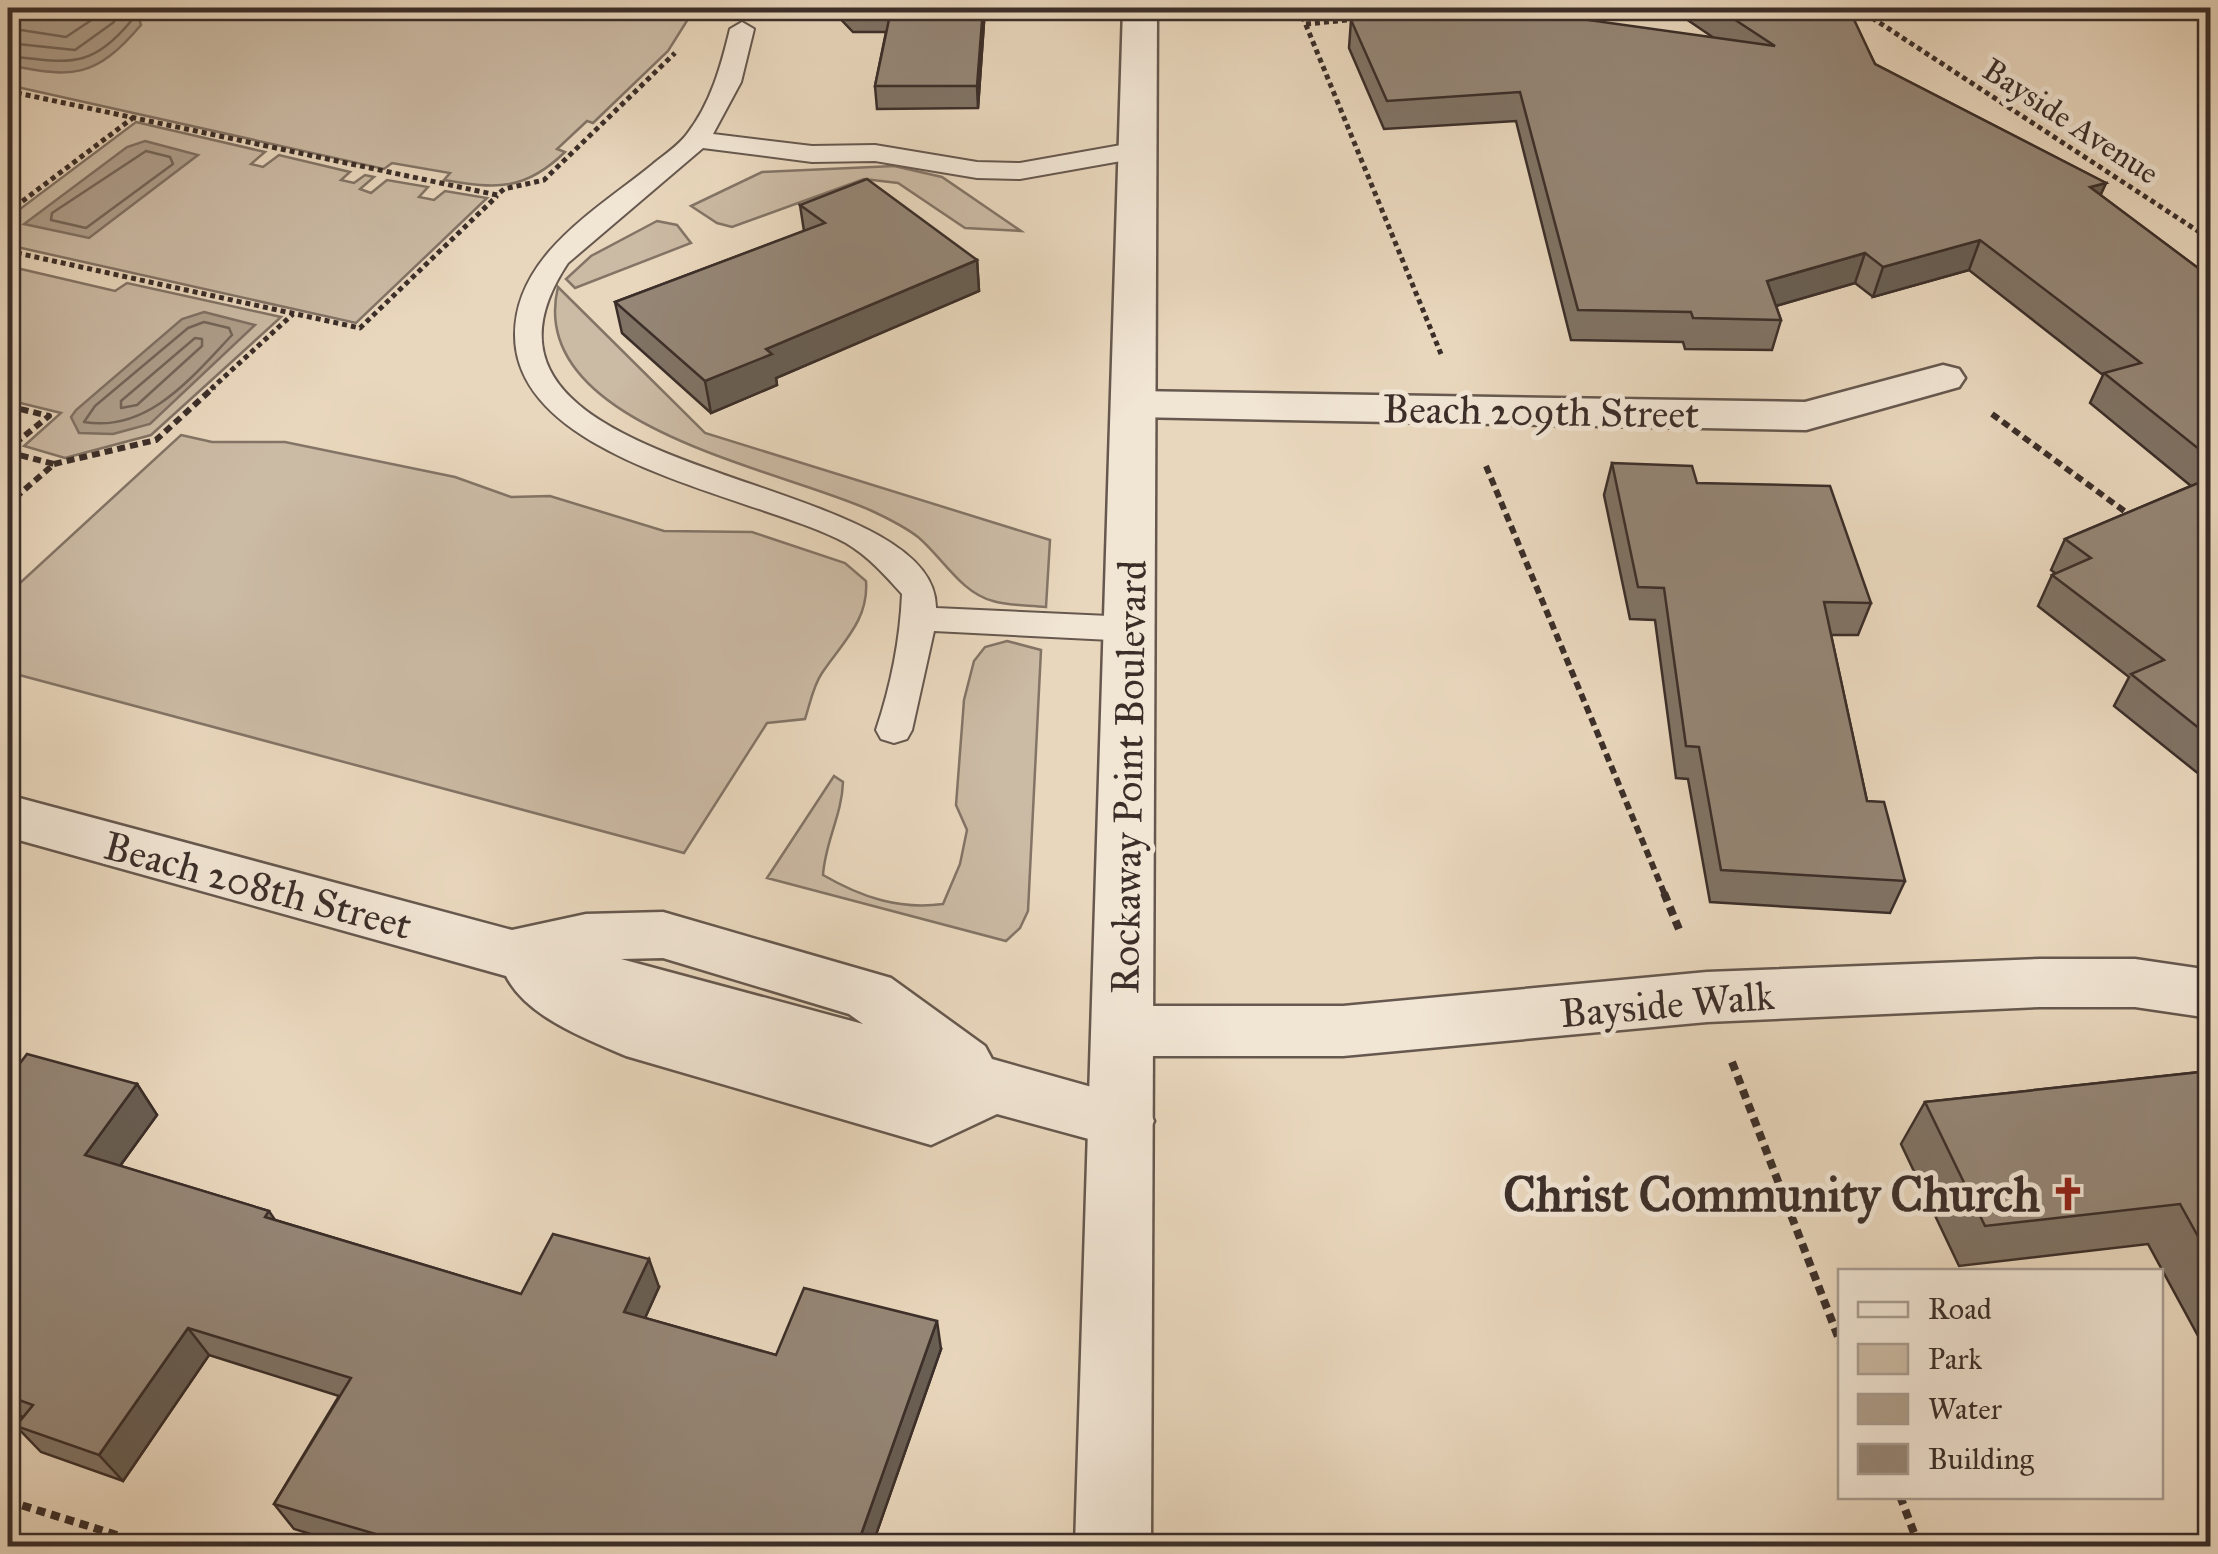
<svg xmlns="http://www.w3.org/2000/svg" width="2218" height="1554" viewBox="0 0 2218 1554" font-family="'IM FELL Great Primer',serif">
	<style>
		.green { fill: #cbbaa4; stroke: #837466; stroke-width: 2.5 }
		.water { fill: #ae9e8b; stroke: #807164; stroke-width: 2.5 }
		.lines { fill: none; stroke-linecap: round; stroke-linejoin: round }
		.shore { stroke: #74665a; stroke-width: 2.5 }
		.service-casing { stroke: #66584e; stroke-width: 4 }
		.minor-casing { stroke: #66584e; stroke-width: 5 }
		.tertiary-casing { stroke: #66584e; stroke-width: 5 }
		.path-far2 { stroke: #3b2e29; stroke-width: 5; stroke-dasharray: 5 4; stroke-linecap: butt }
		.path-far1 { stroke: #3b2e29; stroke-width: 6; stroke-dasharray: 8 5; stroke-linecap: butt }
		.path { stroke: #3b2e29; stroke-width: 8; stroke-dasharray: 9 6; stroke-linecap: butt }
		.service { fill: #f1e5d4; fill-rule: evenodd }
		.minor { fill: #f1e5d4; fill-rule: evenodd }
		.tertiary { fill: #f1e5d4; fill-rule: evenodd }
		.wall { fill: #807365; stroke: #3b2e29; stroke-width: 2.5 }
		.shaded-wall { fill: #685e53; stroke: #3b2e29; stroke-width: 2.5 }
		.building { fill: #958676; stroke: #3b2e29; stroke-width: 2.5 }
		.labels { text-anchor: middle; stroke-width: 10; stroke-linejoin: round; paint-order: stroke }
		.far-street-label { font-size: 32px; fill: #3b2e29; stroke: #f1e5d4 }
		.street-label { font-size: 40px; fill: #3b2e29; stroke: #f1e5d4 }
		.near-poi-label { font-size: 48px; font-weight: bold; fill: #3b2e29; stroke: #f1e5d4; text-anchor: end }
	</style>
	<rect width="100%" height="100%" fill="#e9d7bd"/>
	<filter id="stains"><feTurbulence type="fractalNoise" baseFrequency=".002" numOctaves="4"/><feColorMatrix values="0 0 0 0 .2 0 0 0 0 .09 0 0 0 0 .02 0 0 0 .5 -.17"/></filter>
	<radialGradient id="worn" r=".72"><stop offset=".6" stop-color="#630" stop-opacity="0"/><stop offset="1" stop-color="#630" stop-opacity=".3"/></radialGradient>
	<!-- green -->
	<path class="green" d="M8 8H695L668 51 593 123 587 121 557 149 565 152C525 191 497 189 444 180L450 173 392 163 384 169 8 85Z
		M136 122 265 152 251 164 263 167 279 155 350 172 341 180 354 183 365 175 374 177 360 189 371 193 387 180 428 187 419 197 434 200 445 191 487 198 356 323 8 245V218Z
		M894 166 942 177 1021 231 965 228 898 183 864 179 732 227 717 223 691 206 762 172Z
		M657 221 677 225 691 243 575 288 566 279 591 256Z
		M8 266 115 291 127 283 281 317 151 435 65 458 24 446 61 413 8 400 15 389 8 387Z
		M558 287 705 433 1050 540 1046 607C1029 605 1009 606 993 601 961 593 942 557 918 537 905 527 887 518 872 511 782 469 524 426 558 287Z
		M181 435 212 442H285L455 477 511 497 550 496 664 531 752 532 845 563 866 581C869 620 842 643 822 673 813 686 810 704 805 719L767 723 684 853 8 672V594Z
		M1007 641 1041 650 1028 911 1020 928 1006 941 767 878 834 776 843 782C842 815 825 842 823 875 861 897 899 910 943 904L960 864 967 830 956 805 964 700 974 661 985 647Z"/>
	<!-- water -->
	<path class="water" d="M8 8H136L141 25C95 79 73 78 8 65Z
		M145 141 198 155 89 238 24 224 127 147Z
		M204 312 255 325 150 424 113 434 79 433 71 417 76 410 182 319Z"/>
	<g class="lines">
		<!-- shore -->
		<path class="shore" d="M8 28 66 37 99 15 101 8
			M8 43 75 50 114 22 116 8
			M8 56C67 62 90 71 131 21L129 8
			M146 151 170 157 173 164 86 228 51 220 52 213Z
			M204 322 229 328 232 335C192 377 148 433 84 422L95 406 188 328Z
			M195 338 202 339V346L137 405 121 408V401Z"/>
		<!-- service casing -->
		<g class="service-casing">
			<path id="service" d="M742 22 754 29 741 82 713 134 812 146 875 145 977 162 1020 163 1138 142 1151 150 1138 158 1020 179 977 178 875 161 812 162 703 148 568 263C421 484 938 466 936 608L1131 617 1143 621 1148 629 1143 637 1131 641 934 631 912 730 907 739 894 743 881 739 876 730C891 685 900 641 902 594 885 575 868 556 846 543 759 496 515 462 515 335 515 255 598 209 653 164 664 155 679 145 687 134 711 103 721 66 730 29Z"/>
		</g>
		<!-- minor casing -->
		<g class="minor-casing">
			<path id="minor" d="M1943 365 1959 369 1965 378 1959 387 1806 430 1134 417 1118 414 1112 404 1118 394 1134 391 1805 402Z
				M8 795 512 930 586 914 663 912 891 978 985 1046 992 1059 1145 1102 1154 1121 1145 1140 1122 1148 997 1114 931 1145 626 1056C586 1039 527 1017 506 976L8 837ZM663 958 849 1014 863 1024 621 959Z
				M2040 959H2135L2210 970V1018L2135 1007H2040L1707 1022 1343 1056H1123L1101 1049 1092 1031 1101 1013 1123 1006H1343L1707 972Z"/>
		</g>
		<!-- tertiary casing -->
		<g class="tertiary-casing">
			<path id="tertiary" d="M1123 8H1157L1151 1546H1075Z"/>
		</g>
		<!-- path-far2 -->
		<path class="path-far2" d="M1299 8 1441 354
			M1857 8 2210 239
			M1306 24 1472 8
			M8 91 497 195 504 189 544 180 675 53
			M8 212 134 117
			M8 251 360 328 497 196
			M211 389 293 314"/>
		<!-- path-far1 -->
		<path class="path-far1" d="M8 406 49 416 8 449
			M1992 414 2131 516
			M8 452 54 464 8 504
			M54 464 156 440 214 387
			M1486 466 1665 895"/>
		<!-- path -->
		<path class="path" d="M1664 893 1681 934
			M1732 1062 1840 1342
			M1900 1496 1919 1546
			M8 1501 152 1546"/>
		<!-- service -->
		<use href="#service" class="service"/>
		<!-- minor -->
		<use href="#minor" class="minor"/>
		<!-- tertiary -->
		<use href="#tertiary" class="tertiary"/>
	</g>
	<!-- wall -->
	<path class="wall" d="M830 8H985L978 108 877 109 875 86 886 32H853Z
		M1670 8H1846L1875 64 2106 183 2100 195 2210 277V783L2114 706 2129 677 2038 606 2052 575 2055 573 2051 570 2065 539 2191 486 2090 403 2103 375 1969 270 1873 297 1855 283 1776 306 1781 320 1772 350 1685 349 1683 342 1571 340 1516 121 1384 129 1349 48 1351 20 1714 38Z
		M800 205 977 260 979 291 776 378 777 385 711 413 622 333 615 302 804 231Z
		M1612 463 1697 483 1871 603 1858 635H1831L1867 801 1905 881 1890 913 1710 902 1688 779 1676 778 1655 620 1630 619 1604 495Z
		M2210 789V817L2199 807Z
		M2210 1071V1358L2148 1244 1959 1266 1901 1144 1925 1102Z
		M8 1079 137 1084 157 1115 120 1166 269 1211 275 1220 521 1294 659 1287 645 1318 776 1355 941 1349 872 1546H350L294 1529 274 1504 339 1396 209 1355 123 1481 41 1452 16 1426 22 1417 8 1402Z"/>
	<!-- shaded-wall -->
	<path class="shaded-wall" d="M983 8H985L978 108 977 86Z
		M2106 183 2093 212 2090 187Z
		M1980 240 1969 270 1873 297 1883 267Z
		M1865 253 1855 283 1758 311 1767 281Z
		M977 260 979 291 776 378 777 385 711 413 705 381 766 349Z
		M137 1084 157 1115 106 1185 85 1155Z
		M649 1259 659 1287 635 1340 624 1312Z
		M937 1321 941 1349 872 1546H857Z
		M188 1328 209 1355 123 1481 99 1455Z"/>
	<!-- building -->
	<path class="building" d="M849 8H983L977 86H875L891 10H851Z
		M1485 8H1503L1775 46 1717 8H1846L1850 11 1875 64 2106 183 2090 187 2210 277V458L2104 373 2141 363 1980 240 1883 267 1865 253 1767 281 1781 320 1693 318 1691 312 1578 310 1520 92 1387 101 1351 20 1483 12Z
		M867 179 977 260 766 349 772 354 705 381 615 302 825 223 800 205Z
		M1612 463 1692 466 1697 483 1830 486 1871 603 1824 602 1867 801 1884 802 1905 881 1721 870 1699 747 1686 746 1664 588 1638 587Z
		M2210 478V737L2131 674 2164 660 2052 575 2091 558 2065 539Z
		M27 1054 137 1084 85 1155 269 1211 265 1217 521 1294 553 1234 649 1259 624 1312 776 1355 804 1288 937 1321 857 1546H416L274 1504 351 1378 188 1328 99 1455 16 1426 33 1405 8 1396V1383L11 1378 8 1377V1079Z
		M2210 1071V1258L2180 1204 1985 1226 1925 1102Z"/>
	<!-- icons -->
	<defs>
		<g id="church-bare" transform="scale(2.7)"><path d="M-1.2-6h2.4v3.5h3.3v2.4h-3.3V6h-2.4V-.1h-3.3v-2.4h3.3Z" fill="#8f2418" stroke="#f1e5d4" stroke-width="2.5" paint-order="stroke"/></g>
	</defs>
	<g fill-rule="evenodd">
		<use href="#church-bare" x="2068" y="1194"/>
	</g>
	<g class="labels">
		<!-- far-street labels -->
		<g class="far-street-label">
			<text transform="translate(2071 121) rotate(33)" y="11">Bayside Avenue</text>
		</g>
		<!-- street labels -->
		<g class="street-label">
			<text transform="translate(1541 411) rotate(1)" y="14">Beach 209th Street</text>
			<text transform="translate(1128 777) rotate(-89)" y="14">Rockaway Point Boulevard</text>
			<text transform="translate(258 885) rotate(15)" y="14">Beach 208th Street</text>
			<text transform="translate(1667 1004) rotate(-5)" y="14">Bayside Walk</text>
		</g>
		<!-- near-poi labels -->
		<g class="near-poi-label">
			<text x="2040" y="1211">Christ Community Church</text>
		</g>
	</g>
	<!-- margin -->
	<rect width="2218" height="1554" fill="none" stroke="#e9d7bd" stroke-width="40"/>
	<rect x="10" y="10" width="2198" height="1534" fill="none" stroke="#3b2e29" stroke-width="5"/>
	<rect x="20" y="20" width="2178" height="1514" fill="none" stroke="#3b2e29" stroke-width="2.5"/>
	<!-- legend -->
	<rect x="1838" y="1269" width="325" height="230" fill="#f1e5d4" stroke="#a89c90" stroke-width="2.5"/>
	<rect x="1858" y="1302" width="50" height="15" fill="#f1e5d4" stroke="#a89c90" stroke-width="2.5"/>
	<text x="1928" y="1319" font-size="30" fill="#3b2e29">Road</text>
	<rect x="1858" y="1344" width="50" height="30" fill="#cbbaa4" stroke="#a89c90" stroke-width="2.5"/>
	<text x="1928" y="1369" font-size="30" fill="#3b2e29">Park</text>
	<rect x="1858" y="1394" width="50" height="30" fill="#ae9e8b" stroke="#a89c90" stroke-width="2.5"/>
	<text x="1928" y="1419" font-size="30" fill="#3b2e29">Water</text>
	<rect x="1858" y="1444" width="50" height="30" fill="#958676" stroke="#a89c90" stroke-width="2.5"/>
	<text x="1928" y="1469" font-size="30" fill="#3b2e29">Building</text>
	<rect width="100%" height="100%" filter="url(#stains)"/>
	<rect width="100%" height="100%" fill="url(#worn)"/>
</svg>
